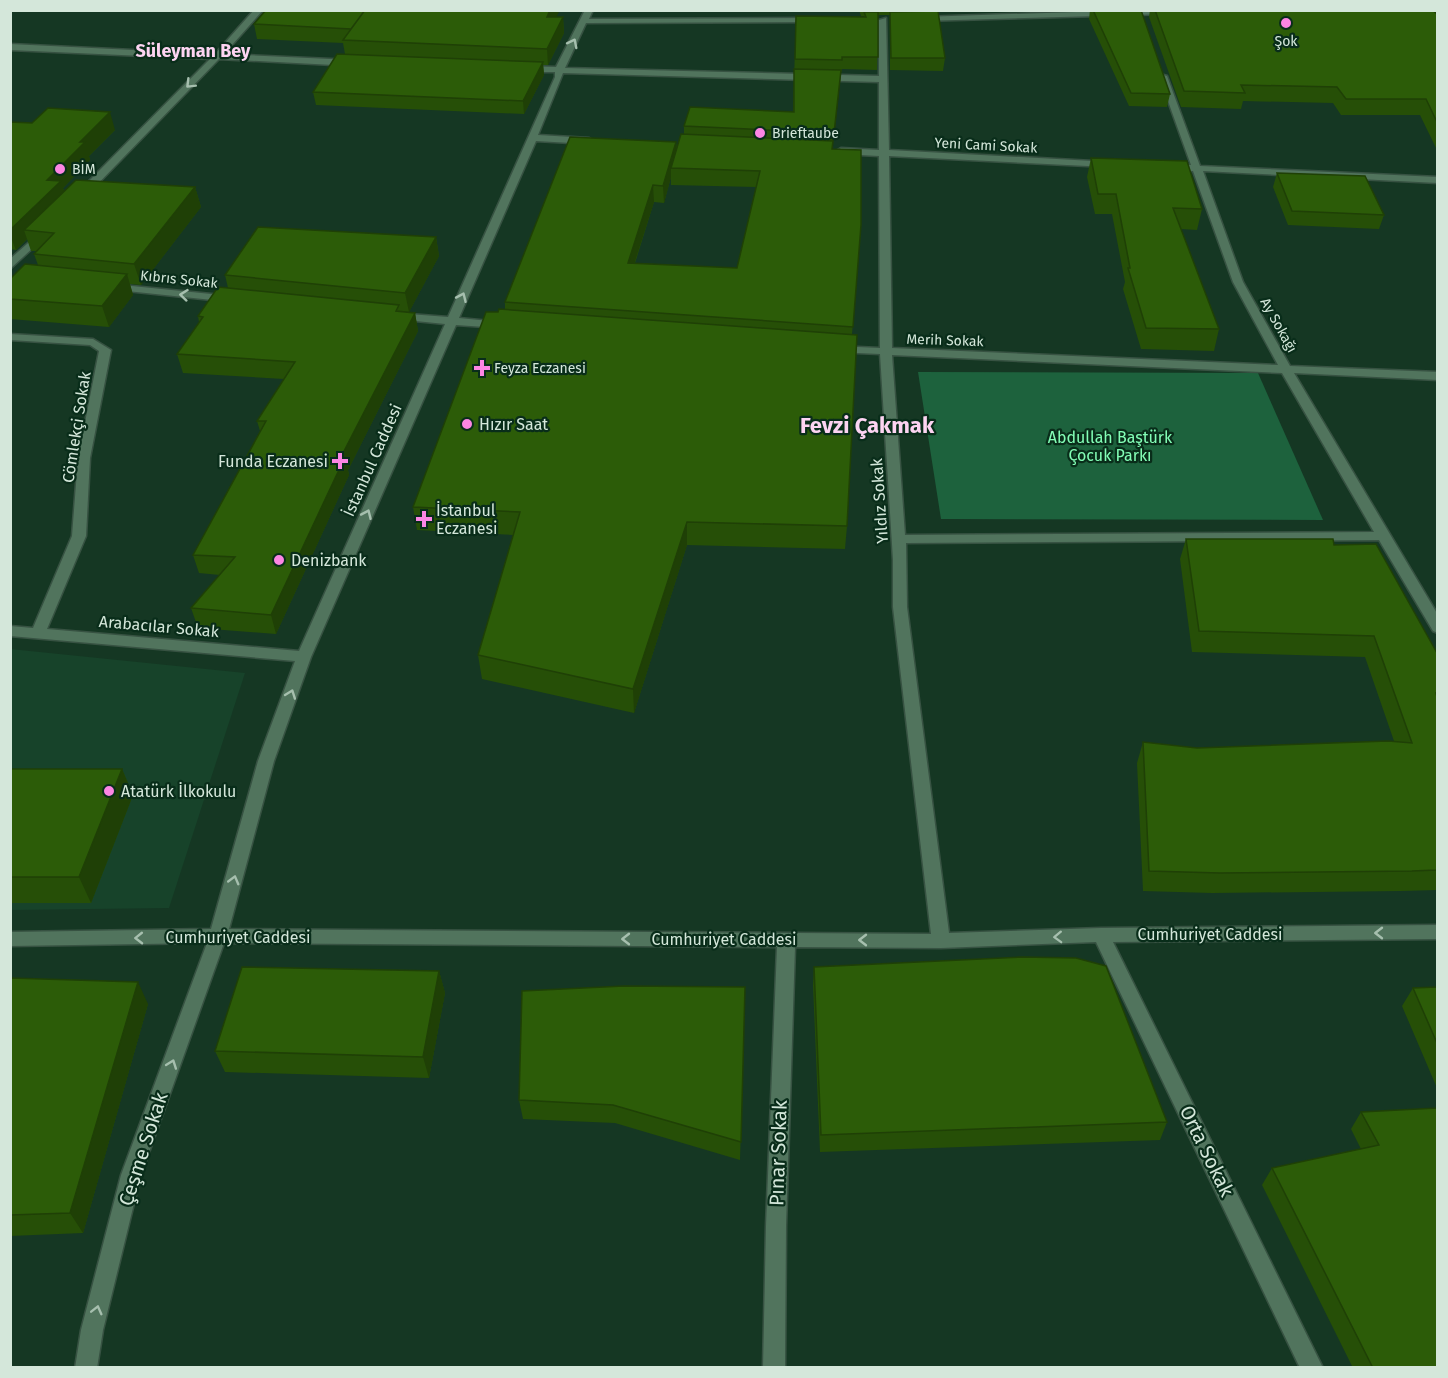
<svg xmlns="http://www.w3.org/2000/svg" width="1448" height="1378" viewBox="0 0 1448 1378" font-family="'Fira Sans',sans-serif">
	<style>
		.built { fill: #17432a }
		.green { fill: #1d623d }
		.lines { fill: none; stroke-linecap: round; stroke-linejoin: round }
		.street-casing { stroke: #375242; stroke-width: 3 }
		.street { fill: #51745d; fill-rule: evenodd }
		.wall { fill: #264f07; fill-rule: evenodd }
		.shaded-wall { fill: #1f4006 }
		.building { fill: #2c5c08; stroke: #1f4006; stroke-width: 1.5 }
		.oneway { stroke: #a6bfae }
		.poi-dot { fill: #fc86e3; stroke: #092d1a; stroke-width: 2 }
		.labels { text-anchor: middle; stroke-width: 4.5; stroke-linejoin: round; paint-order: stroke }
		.far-poi-label { font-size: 14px; fill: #d4e7da; stroke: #092d1a; text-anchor: start }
		.far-street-label { font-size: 14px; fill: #d4e7da; stroke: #092d1a }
		.poi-label { font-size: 16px; fill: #d4e7da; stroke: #092d1a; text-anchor: start }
		.street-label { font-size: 16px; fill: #d4e7da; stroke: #092d1a }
		.park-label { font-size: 16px; fill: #83feb6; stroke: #092d1a }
		.far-district-label { font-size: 18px; font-weight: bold; fill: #fdd4f2; stroke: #092d1a }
		.near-street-label { font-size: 20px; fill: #d4e7da; stroke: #092d1a }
		.district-label { font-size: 22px; font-weight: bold; fill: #fdd4f2; stroke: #092d1a }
	</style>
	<rect width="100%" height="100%" fill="#153723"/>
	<!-- built -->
	<path class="built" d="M10 649 245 673 169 908 11 910Z"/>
	<!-- green -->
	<path class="green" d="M918 372 1258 373 1323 520 941 519Z"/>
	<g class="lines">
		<!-- street casing -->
		<g class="street-casing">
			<path id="street" d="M254 10H263L224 54 352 60 356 63 352 66 219 59 86 196H78V192L210 59 10 50V44L215 54Z
				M585 10H593L589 19 816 18 820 20 816 22 586 23 565 68 879 76V20L886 18 889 150 1111 162V166L1108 167 889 156 892 348 1278 365 1233 282 1193 171 1171 170 1166 167 1171 164 1191 165 1159 76 1160 74 1167 76 1200 166 1438 177V183L1203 171 1243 282 1290 366 1438 372V380L1294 373 1438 615V633L1433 631 1379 540 906 543 907 607 949 933 1101 928 1438 925V939L1113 942 1323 1368H1300L1096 942 941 948 795 947 786 1226 785 1368H763L766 1226 777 947 224 943 141 1175 103 1330 97 1368H75L81 1330 121 1175 207 943 10 946V932L211 929 258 761 295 661 10 636V626L33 628 72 536 78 458 99 351 90 345 10 340V334L93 339 111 350 90 458 86 536 47 629 299 651 445 324 396 319 390 316 396 313 448 317 555 77V72H523L519 69 523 66 556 67ZM563 73 879 82V150L841 148 836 151 841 154 879 156 880 348 835 346 829 349 835 352 880 354 893 560V607L931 934 229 929 274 761 311 657 456 325 500 328 506 325 500 322 459 318 536 141 589 144 594 141 589 138 538 135ZM892 355 1282 373 1374 532 905 535Z
				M1136 10 1173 12 1169 14 921 21 917 19 921 17Z
				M44 229 48 230V234L10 269V259Z
				M112 284 231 296 237 299 231 302 108 289 107 287Z"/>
		</g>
		<!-- street -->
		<use href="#street" class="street"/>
	</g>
	<!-- wall -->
	<path class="wall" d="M859 10 938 11 945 58 943 71 890 70V15H878L877 70 842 69 841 73 832 149 861 225 852 334 847 526 845 549 687 545 634 713 482 679 478 655 513 535 417 530 413 507 498 312 505 310V302L676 142 677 149 684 134V126L793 112 796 16 864 17V16H861ZM671 177V185L756 187 737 268 635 263 654 202 664 203Z
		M1090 10H1141L1170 94 1167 107 1129 106 1089 19Z
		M1150 10H1432L1437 14V150L1420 115H1341L1333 103 1243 101 1241 109 1181 107 1149 17Z
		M556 17H563L564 33 548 65H543L544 75 524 114 316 105 313 92 345 54 343 43 257 39 254 24Z
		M10 122 115 130 89 156 90 160 63 188 64 191 195 187 201 207 141 285 130 284 133 295 109 327 10 319V279L38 265 34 254 37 251H31L27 239 16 250 10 249Z
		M1091 158 1202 209 1197 230 1181 229 1219 329 1214 351 1141 349 1123 289 1125 282 1112 214H1095L1087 177Z
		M1277 173 1384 215 1379 229 1288 225 1273 187Z
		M436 237 439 256 409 312 400 311 415 313 418 331 348 470 349 475 276 634 198 628 191 608 220 575 199 573 193 555 260 431 257 421 284 379 183 373 177 354 199 322 198 316 228 288 225 275Z
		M1186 539 1334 545 1437 653V890L1401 891 1212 893 1143 891 1137 763 1143 742 1197 748 1394 741 1365 657 1192 652 1180 559Z
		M10 769H122L133 795 91 903H10Z
		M814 967 1167 1122 1160 1140 820 1152 813 985Z
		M439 971 445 993 429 1078 225 1072 215 1051Z
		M10 978 148 1004 83 1233 10 1236Z
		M745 987 740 1160 615 1123 523 1119 519 1100Z
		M1437 987V1088L1402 1006 1413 988Z
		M1437 1108V1368H1353L1262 1185 1272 1168 1361 1149 1351 1129 1361 1112Z"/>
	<!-- shaded-wall -->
	<path class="shaded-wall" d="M550 10H560L548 33 547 17Z
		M563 17 564 33 548 65 547 49Z
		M543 62 544 75 524 114 523 101Z
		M841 70 840 83 833 147 834 133Z
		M110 112 115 130 89 156 90 160 63 188 67 199 24 230 27 239 16 250 10 235V230L47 180 80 142Z
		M676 142 677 158 671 168V177L664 203 663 186Z
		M653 185 654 202 629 280 628 263Z
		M195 187 201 207 141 285 134 264Z
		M436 237 439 256 409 312 405 293Z
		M127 274 133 295 109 327 102 306Z
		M415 313 418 331 348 470 349 475 276 634 271 615 341 457Z
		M687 522V545L634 713 633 689Z
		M122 769 133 795 91 903 79 877Z
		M439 971 445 993 429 1078 423 1057Z
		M138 982 148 1004 83 1233 70 1213Z"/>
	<!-- building -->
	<path class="building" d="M266 10H365L351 29 254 24Z
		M365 10H550L547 17H563L547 49 343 40Z
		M1093 10H1141L1170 94 1131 93Z
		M1155 10H1432L1437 14V122L1426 99H1346L1337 87 1241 85 1245 93 1184 91Z
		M938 11 945 58H891L890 12Z
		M864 12H878V57H842V60L795 59 796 16 866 17Z
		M337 54 543 62 523 101 313 92Z
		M794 69 841 70 834 133 684 126 690 107 794 112Z
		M48 108 110 112 80 142H85L47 180 61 181 10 230V122L32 123Z
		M681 134 833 141 832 149 861 150V225L853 327 505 302 570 137 676 142 663 186 653 185 628 263 737 268 760 171 671 168Z
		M1091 158 1187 161 1202 209 1173 208 1219 329 1146 328 1128 268H1130L1116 194H1098Z
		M1277 173 1365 176 1384 215 1292 211Z
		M76 180 195 187 134 264 34 254 54 233 24 230Z
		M258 227 436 237 405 293 225 275Z
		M25 264 127 274 102 306 10 299V279Z
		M218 287 399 305 396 311 415 313 341 457H345L271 615 191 608 235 557 193 555 266 421H257L295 362 177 354 203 317 198 316Z
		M499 309 857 335 847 526 687 522 633 689 478 655 520 512 413 507 486 312H498Z
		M1186 539H1333L1334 545 1376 544 1437 653V693H1436L1437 697V870L1412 871 1220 873 1149 871 1143 742 1197 748 1388 741 1412 743 1374 636 1199 631Z
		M10 769H122L79 877H10Z
		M1022 957 1076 958 1106 966 1167 1122 821 1135 814 967Z
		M242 967 439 971 423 1057 215 1051Z
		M10 978 138 982 70 1213 10 1215Z
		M624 986 745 987 741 1142 613 1105 519 1100 522 991Z
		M1437 987V1043L1413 988Z
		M1437 1108V1368H1373L1272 1168 1379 1145 1361 1112Z"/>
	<!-- one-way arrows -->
	<defs><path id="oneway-chevron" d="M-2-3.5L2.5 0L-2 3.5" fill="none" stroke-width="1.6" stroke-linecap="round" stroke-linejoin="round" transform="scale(1.5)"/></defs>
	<g class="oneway">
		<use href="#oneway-chevron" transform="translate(573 43) rotate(-63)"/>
		<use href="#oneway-chevron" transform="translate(190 84) rotate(135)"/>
		<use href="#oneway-chevron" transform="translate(184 295) rotate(-174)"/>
		<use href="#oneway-chevron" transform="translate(462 297) rotate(-66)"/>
		<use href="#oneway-chevron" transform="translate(367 514) rotate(-66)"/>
		<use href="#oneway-chevron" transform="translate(291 694) rotate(-70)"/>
		<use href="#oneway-chevron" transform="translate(234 880) rotate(-75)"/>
		<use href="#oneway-chevron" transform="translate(1379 933) rotate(180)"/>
		<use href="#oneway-chevron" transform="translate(1058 937) rotate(178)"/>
		<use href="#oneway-chevron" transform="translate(139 938) rotate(179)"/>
		<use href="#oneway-chevron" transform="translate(626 939) rotate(-180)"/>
		<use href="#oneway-chevron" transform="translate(863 940) rotate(-180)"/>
		<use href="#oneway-chevron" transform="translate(172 1064) rotate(-70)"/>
		<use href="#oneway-chevron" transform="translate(97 1310) rotate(-76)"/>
	</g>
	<!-- markers -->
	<g class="poi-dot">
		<circle cx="1286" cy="23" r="6"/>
		<circle cx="760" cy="133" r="6"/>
		<circle cx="60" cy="169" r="6"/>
		<path d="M479 359h6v6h6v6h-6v6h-6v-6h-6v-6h6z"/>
		<circle cx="467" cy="424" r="6"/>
		<path d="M337 452h6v6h6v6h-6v6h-6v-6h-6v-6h6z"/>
		<path d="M421 510h6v6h6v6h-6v6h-6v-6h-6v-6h6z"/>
		<circle cx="279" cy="560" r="6"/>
		<circle cx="109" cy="791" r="6"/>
	</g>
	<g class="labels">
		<!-- far-poi labels -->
		<g class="far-poi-label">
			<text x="1286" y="46" text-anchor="middle">Şok</text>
			<text x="772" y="138">Brieftaube</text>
			<text x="72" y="174">BİM</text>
			<text x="494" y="373">Feyza Eczanesi</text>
		</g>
		<!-- far-street labels -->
		<g class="far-street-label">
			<text transform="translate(986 145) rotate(3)" y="5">Yeni Cami Sokak</text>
			<text transform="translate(179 279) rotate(6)" y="5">Kıbrıs Sokak</text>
			<text transform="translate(1279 325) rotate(61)" y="5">Ay Sokağı</text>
			<text transform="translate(945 340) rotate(2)" y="5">Merih Sokak</text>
		</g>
		<!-- poi labels -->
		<g class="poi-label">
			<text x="479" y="430">Hızır Saat</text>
			<text x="328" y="467" text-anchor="end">Funda Eczanesi</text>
			<text x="436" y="516">İstanbul<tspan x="436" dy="18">Eczanesi</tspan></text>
			<text x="291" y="566">Denizbank</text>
			<text x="121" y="797">Atatürk İlkokulu</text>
		</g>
		<!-- street labels -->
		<g class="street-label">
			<text transform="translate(76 427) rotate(-81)" y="6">Cömlekçi Sokak</text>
			<text transform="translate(372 460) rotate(-66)" y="6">İstanbul Caddesi</text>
			<text transform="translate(879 501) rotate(-94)" y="6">Yıldız Sokak</text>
			<text transform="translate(159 626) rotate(5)" y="6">Arabacılar Sokak</text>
			<text x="1210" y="940">Cumhuriyet Caddesi</text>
			<text x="238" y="943">Cumhuriyet Caddesi</text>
			<text x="724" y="945">Cumhuriyet Caddesi</text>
		</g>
		<!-- park labels -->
		<g class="park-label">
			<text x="1110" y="443">Abdullah Baştürk<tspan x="1110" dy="18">Çocuk Parkı</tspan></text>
		</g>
		<!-- far-district labels -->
		<g class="far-district-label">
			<text x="193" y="57">Süleyman Bey</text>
		</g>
		<!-- near-street labels -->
		<g class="near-street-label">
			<text transform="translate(143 1149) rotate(-72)" y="7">Çeşme Sokak</text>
			<text transform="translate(1207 1151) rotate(64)" y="7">Orta Sokak</text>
			<text transform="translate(778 1153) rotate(-88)" y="7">Pınar Sokak</text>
		</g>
		<!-- district labels -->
		<g class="district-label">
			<text x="867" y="433">Fevzi Çakmak</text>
		</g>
	</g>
	<!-- border -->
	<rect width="1448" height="1378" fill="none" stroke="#d4e7da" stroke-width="24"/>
</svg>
